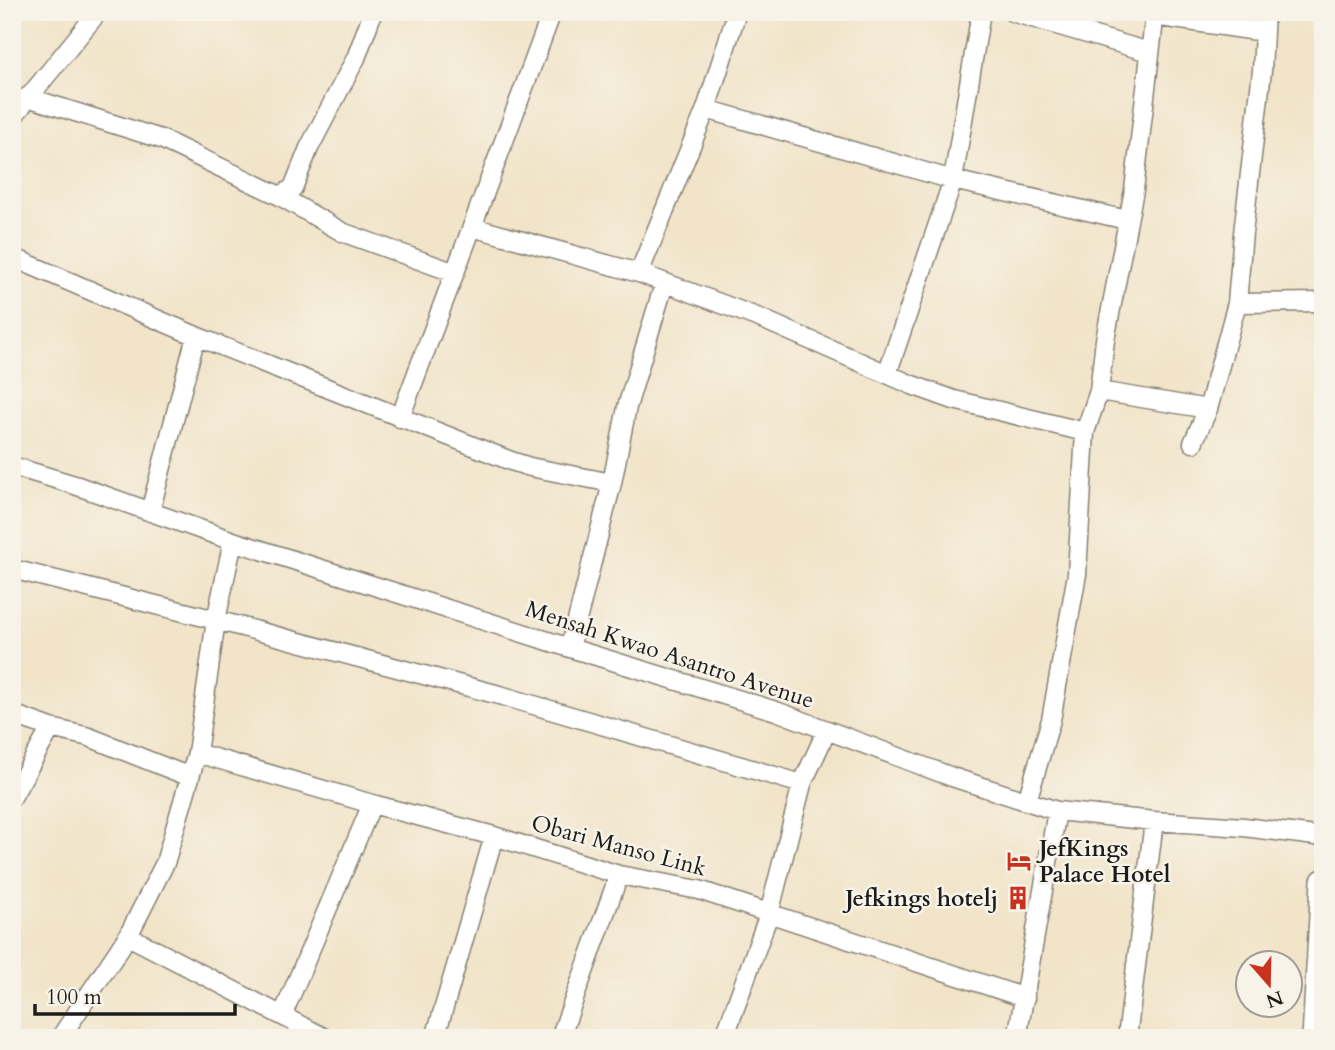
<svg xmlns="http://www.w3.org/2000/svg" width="1335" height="1050" viewBox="0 0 1335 1050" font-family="Cardo,serif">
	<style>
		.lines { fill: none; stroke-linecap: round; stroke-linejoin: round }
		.minor-casing { stroke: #868072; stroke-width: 21 }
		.major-casing { stroke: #868072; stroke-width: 26 }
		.minor { stroke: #fff; stroke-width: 18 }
		.major { stroke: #fff; stroke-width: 23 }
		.labels { text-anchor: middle; stroke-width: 5; stroke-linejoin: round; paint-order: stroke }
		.street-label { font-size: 23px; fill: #1c1c1c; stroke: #f7f3e8 }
		.poi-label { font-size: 23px; font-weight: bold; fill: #1c1c1c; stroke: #f7f3e8; text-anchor: start }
	</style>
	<rect width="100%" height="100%" fill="#f7f3e8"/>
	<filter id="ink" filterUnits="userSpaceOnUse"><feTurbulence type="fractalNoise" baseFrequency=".0143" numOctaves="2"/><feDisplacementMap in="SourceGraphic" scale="14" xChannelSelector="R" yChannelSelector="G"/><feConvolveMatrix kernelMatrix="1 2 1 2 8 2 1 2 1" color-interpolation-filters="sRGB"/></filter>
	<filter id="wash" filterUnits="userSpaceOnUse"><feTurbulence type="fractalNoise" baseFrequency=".00686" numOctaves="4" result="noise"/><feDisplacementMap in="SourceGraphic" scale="28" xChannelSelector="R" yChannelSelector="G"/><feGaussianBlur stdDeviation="1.57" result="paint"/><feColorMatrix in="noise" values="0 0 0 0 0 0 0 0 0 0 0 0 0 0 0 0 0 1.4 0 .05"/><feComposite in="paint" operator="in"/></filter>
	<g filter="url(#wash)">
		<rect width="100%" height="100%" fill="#f1e4c9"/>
	</g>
	<g filter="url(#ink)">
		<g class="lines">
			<!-- minor casing -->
			<g class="minor-casing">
				<path id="minor" d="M552 12 472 227 639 273 762 319 912 385 954 400 1085 432
					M1012 12 1149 52
					M1154 16 1264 32
					M27 97 161 139 280 196 293 188 309 148 356 58 373 12
					M706 109 953 180 1127 220
					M12 118 98 12
					M280 196 342 232 455 273
					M12 257 196 336 511 461 530 467 612 483
					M639 273 706 109 737 12
					M1237 303 1323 302
					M887 374 953 180 981 12
					M1099 391 1208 409
					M400 418 472 227
					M1193 443 1208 409 1237 303 1243 233 1262 71 1265 12
					M12 466 75 485 233 541 570 648 776 711 952 777 1057 811 1154 821 1244 827 1323 837
					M150 512 196 336
					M12 569 216 620 503 696 802 784
					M570 648 612 483 627 407 664 284
					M12 714 51 728
					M197 753 372 804 494 836 619 875 699 890 1025 998
					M12 797 51 728 89 737 190 777
					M1027 801 1051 720 1077 574 1085 432 1099 391 1105 340 1134 190 1155 12
					M128 936 325 1038
					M283 1014 372 804
					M60 1038 128 936 165 863 197 753 216 620 233 541
					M435 1038 494 836
					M560 1038 619 875
					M724 1038 769 914 802 784 827 730
					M1017 1038 1057 811
					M1127 1038 1154 821"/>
			</g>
			<!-- major casing -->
			<g class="major-casing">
				<path id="major" d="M1314 1038 1323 881"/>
			</g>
			<!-- minor -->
			<use href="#minor" class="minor"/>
			<!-- major -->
			<use href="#major" class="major"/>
		</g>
	</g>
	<!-- icons -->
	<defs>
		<g id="hotel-bare" transform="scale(1.89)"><path d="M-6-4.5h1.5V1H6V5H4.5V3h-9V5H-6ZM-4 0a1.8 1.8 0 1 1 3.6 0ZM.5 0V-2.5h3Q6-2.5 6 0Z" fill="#c8321e" stroke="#f7f3e8" stroke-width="2.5" paint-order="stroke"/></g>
		<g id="building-bare" transform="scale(1.89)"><path d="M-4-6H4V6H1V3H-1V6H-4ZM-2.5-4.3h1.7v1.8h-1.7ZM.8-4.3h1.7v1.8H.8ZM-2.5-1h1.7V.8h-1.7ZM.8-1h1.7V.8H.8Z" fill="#c8321e" stroke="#f7f3e8" stroke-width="2.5" paint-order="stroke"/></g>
	</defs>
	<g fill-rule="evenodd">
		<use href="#hotel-bare" x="1019" y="861"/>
		<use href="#building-bare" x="1018" y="898"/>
	</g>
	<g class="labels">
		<!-- street labels -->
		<g class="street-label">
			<text transform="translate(670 654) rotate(18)" y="8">Mensah Kwao Asantro Avenue</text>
			<text transform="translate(619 845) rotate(15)" y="8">Obari Manso Link</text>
		</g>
		<!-- poi labels -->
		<g class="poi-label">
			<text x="1039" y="856">JefKings<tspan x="1039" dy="26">Palace Hotel</tspan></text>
			<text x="998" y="906" text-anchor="end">Jefkings hotelj</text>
		</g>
	</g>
	<!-- margin -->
	<rect width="1335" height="1050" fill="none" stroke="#f7f3e8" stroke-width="42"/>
	<!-- north arrow -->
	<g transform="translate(1269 984) rotate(160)"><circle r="33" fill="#f7f3e8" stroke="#9f9d96" stroke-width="2"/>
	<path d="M0-5L12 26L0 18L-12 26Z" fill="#c8321e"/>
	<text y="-10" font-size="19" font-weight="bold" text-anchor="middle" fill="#1c1c1c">N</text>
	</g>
	<!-- scale -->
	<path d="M35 1004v10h200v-10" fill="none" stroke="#1c1c1c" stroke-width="3.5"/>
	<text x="46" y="1004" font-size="21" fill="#1c1c1c" stroke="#f7f3e8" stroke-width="5" paint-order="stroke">100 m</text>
</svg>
